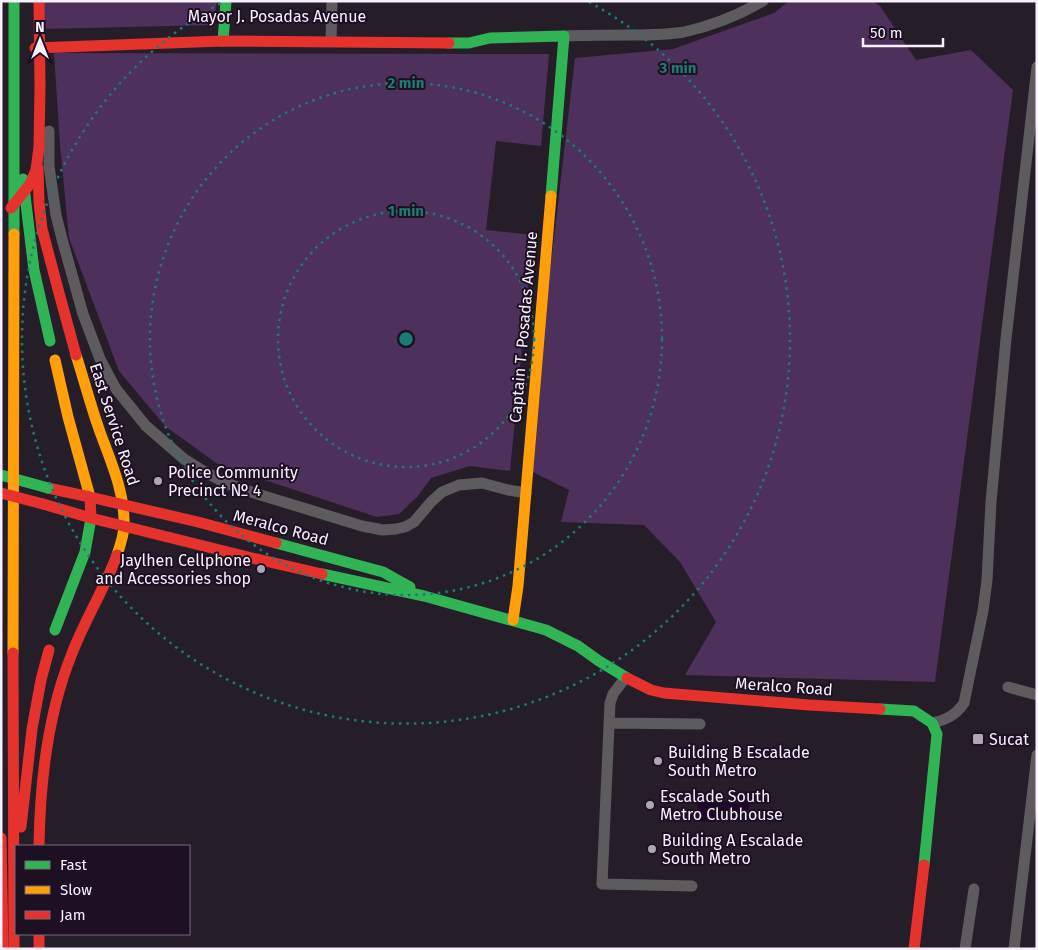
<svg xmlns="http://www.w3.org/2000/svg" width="1038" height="950" viewBox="0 0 1038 950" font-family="'Fira Sans',sans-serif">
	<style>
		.green { fill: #4d305b }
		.water { fill: #20032c }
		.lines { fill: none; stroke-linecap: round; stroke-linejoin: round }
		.street { stroke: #5e5b5f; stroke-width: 11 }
		.fast { stroke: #30b455; stroke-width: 11 }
		.slow { stroke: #ff9f0a; stroke-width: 11 }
		.jam { stroke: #e5322d; stroke-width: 11 }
		.fast-bridge { stroke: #30b455; stroke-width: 11 }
		.slow-bridge { stroke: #ff9f0a; stroke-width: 11 }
		.jam-bridge { stroke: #e5322d; stroke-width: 11 }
		.ring { fill: none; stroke: #1b7c75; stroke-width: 2.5; stroke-dasharray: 2.5 5 }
		.poi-dot { fill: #aea6b2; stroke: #1c1022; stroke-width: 2 }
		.labels { text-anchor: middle; stroke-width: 4; stroke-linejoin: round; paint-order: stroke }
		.street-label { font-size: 16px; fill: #f8f0fd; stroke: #1c1022 }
		.poi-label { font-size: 16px; fill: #f8f0fd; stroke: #1c1022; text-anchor: start }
		.centre { fill: #1b7c75; stroke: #1c1022; stroke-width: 2.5 }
		.ring-label { font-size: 15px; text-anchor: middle; font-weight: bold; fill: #1b7c75; stroke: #1c1022; stroke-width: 4; stroke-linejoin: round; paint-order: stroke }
	</style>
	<rect width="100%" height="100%" fill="#251e28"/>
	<!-- green -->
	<path class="green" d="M43 1H217L213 25 43 29Z
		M789 1H873L880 6 916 60 971 50 1013 90 935 682 685 675 716 622 680 562 644 525 561 522 569 490 527 469 575 58 673 49 774 13Z
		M54 53 549 54 541 146 496 141 486 230 533 235 510 471 470 466 431 478 418 496 399 514 377 517 219 465 165 426 119 371 69 238 60 145Z"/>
	<!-- water -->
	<path class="water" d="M735 799H747L749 802 750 806 747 811 744 812 738 810 737 819 713 818 712 822 697 821 698 800 731 802 732 800Z"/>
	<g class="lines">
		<!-- street -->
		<path class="street" d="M564 36C586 35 608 35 630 35 648 35 666 35 684 32 711 26 739 15 763 1
			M331 41 332 1
			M49 131V166L56 215 62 239 83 314 100 359 116 389 146 426 184 459 203 471 226 483 251 492 362 526 383 530 396 529 405 527 414 522 431 502 442 492 459 485 482 483 508 490 526 493
			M626 677 613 694 610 703 602 884 692 886
			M1008 687 1037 695
			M609 723 700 724
			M932 723C946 720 956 715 964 703L983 611 987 580 991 502 1006 339 1037 67
			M965 949 974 889
			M1014 949 1037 755"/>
		<!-- fast -->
		<path class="fast" d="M223 41 226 1
			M449 43H469L490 38 564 36 551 196
			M23 179 34 270 50 341
			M276 543 383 572 410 587
			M322 574 424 596 546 630 578 646 599 661 627 678
			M55 630 85 552 91 518
			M880 709 914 711 932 723 937 734 924 865"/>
		<!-- slow -->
		<path class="slow" d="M76 355C84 380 91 407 100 432 111 462 125 493 124 525 124 535 120 546 117 555
			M55 360 68 417 90 497
			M513 620 518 586 551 196"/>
		<!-- jam -->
		<path class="jam" d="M35 48 223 41 449 43
			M38 168 39 202 42 229 59 293 76 355
			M90 497 198 522 276 543
			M43 504 91 518 90 497 48 488
			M91 518 252 558 322 574
			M627 678 651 690 664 693 809 705 880 709
			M21 827 32 729 41 680 49 650
			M1 838 3 949
			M39 846C40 782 47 716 71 656 84 621 104 590 117 555
			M39 934V949
			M914 949 924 865"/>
		<!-- fast-bridge -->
		<path class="fast-bridge" d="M14 234V1
			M1 475 48 488"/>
		<!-- slow-bridge -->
		<path class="slow-bridge" d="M13 653 14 234"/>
		<!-- jam-bridge -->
		<path class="jam-bridge" d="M11 208 30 184 36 170 39 147 40 86 39 1
			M1 493 43 504
			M13 653 14 949"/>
	</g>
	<!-- distance rings -->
	<g class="ring">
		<circle cx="406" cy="339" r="128"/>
		<circle cx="406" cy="339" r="256"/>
		<path d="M589 2A384 384 0 1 1 223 2"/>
	</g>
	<!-- markers -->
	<g class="poi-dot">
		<circle cx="158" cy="481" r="5"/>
		<circle cx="261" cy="569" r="5"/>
		<rect x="972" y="733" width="12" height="12" rx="2.5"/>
		<circle cx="658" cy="761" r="5"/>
		<circle cx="650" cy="805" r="5"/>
		<circle cx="652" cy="849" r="5"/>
	</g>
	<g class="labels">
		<!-- street labels -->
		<g class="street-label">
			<text x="277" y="22">Mayor J. Posadas Avenue</text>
			<text transform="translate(523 327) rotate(-85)" y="6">Captain T. Posadas Avenue</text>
			<text transform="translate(115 424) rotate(72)" y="6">East Service Road</text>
			<text transform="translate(281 527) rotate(15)" y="6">Meralco Road</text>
			<text transform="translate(784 686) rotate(4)" y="6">Meralco Road</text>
		</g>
		<!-- poi labels -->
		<g class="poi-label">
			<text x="168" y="478">Police Community<tspan x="168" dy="18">Precinct № 4</tspan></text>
			<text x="251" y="566" text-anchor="end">Jaylhen Cellphone<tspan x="251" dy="18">and Accessories shop</tspan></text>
			<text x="989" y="745">Sucat</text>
			<text x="668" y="758">Building B Escalade<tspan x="668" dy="18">South Metro</tspan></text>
			<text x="660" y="802">Escalade South<tspan x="660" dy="18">Metro Clubhouse</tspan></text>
			<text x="662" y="846">Building A Escalade<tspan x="662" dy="18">South Metro</tspan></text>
		</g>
	</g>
	<circle cx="406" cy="339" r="8" class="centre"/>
	<g class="ring-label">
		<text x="678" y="73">3 min</text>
		<text x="406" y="88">2 min</text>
		<text x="406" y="216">1 min</text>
	</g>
	<!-- border -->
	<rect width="1038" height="950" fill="none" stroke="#f8f0fd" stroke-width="5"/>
	<!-- legend -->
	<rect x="15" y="845" width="175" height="90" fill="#1c1022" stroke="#746a7a"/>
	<rect x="25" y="861" width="25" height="8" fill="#30b455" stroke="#746a7a"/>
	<text x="60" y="870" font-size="15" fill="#f8f0fd">Fast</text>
	<rect x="25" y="886" width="25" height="8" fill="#ff9f0a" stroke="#746a7a"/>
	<text x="60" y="895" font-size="15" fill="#f8f0fd">Slow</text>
	<rect x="25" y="911" width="25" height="8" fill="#e5322d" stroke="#746a7a"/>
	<text x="60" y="920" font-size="15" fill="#f8f0fd">Jam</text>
	<!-- north arrow -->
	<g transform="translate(40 40)" stroke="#1c1022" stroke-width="4" paint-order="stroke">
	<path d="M0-4L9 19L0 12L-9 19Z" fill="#f8f0fd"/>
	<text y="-8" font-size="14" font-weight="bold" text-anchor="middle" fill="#f8f0fd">N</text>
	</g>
	<!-- scale -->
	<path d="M863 38v8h80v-8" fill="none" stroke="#f8f0fd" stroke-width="2.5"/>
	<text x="870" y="38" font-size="15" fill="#f8f0fd" stroke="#1c1022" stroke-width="4" paint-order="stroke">50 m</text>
</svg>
